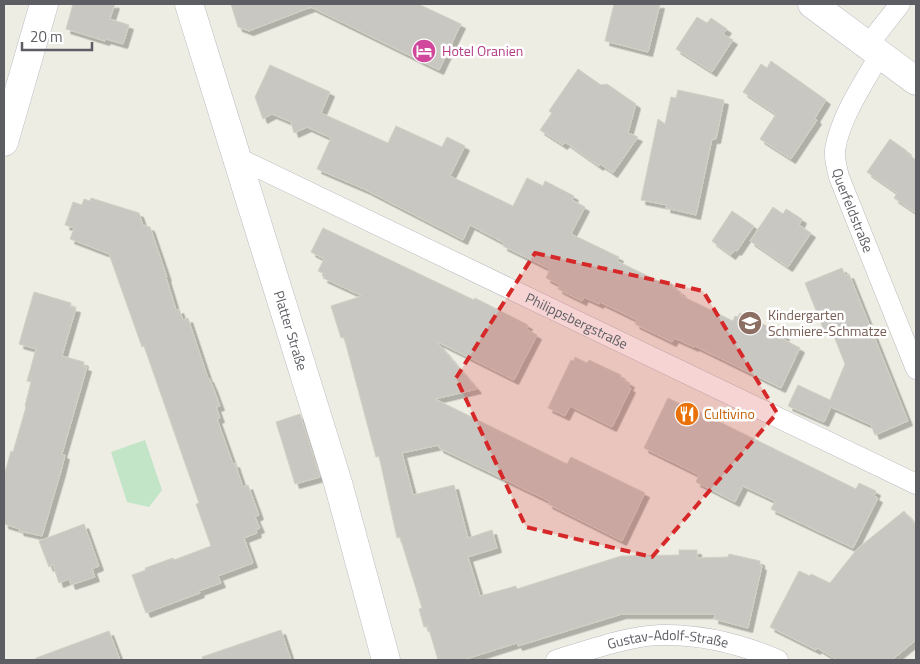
<svg xmlns="http://www.w3.org/2000/svg" width="920" height="664" viewBox="0 0 920 664" font-family="'Titillium Web',sans-serif">
	<style>
		.green { fill: #c2e4c7 }
		.building { fill: #c9c7c1; stroke: #d2d0c3; filter: url(#shadow) }
		.lines { fill: none; stroke-linecap: round; stroke-linejoin: round }
		.street-casing { stroke: #b9babf; stroke-width: 21 }
		.secondary-casing { stroke: #b9bbc1; stroke-width: 29 }
		.street { stroke: #fff; stroke-width: 20 }
		.secondary { stroke: #fff; stroke-width: 28 }
		.marked { fill: #d62828; fill-opacity: 0.2; stroke: #d62828; stroke-width: 4; stroke-dasharray: 10 6; stroke-linejoin: round }
		.labels { text-anchor: middle; stroke-width: 5; stroke-linejoin: round; paint-order: stroke }
		.hotel-label { font-size: 14px; fill: #b23c85; stroke: #fff; text-anchor: start }
		.street-label { font-size: 14px; fill: #5c5e64; stroke: #fff }
		.education-label { font-size: 14px; fill: #785e54; stroke: #fff; text-anchor: start }
		.food-label { font-size: 14px; fill: #c56008; stroke: #fff; text-anchor: start }
	</style>
	<defs>
		<filter id="shadow"><feDropShadow dx="4.5" dy="4.5" stdDeviation="0" flood-color="#0004"/></filter>
	</defs>
	<rect width="100%" height="100%" fill="#eeede4"/>
	<!-- green -->
	<path class="green" d="M145 440 162 490 149 507 127 502 111 452Z"/>
	<!-- building -->
	<path class="building" d="M73 4H115L110 19 129 25 123 44 106 39 105 41 66 29Z
		M231 4H418L461 24 439 70 311 7 249 31 238 27Z
		M614 4H660L648 52 605 41Z
		M697 17 707 23 711 18 727 29 723 34 733 40 712 72 676 49Z
		M771 61 826 100 815 118 817 120 791 159 760 139 776 114 743 92 761 64 767 68Z
		M270 65 330 92 321 113 388 143 396 126 442 147 447 137 465 146 450 176 513 206 527 178 543 186 545 181 574 196 572 200 585 207 571 234 619 257 617 261 658 281 663 280 672 284 673 288 681 292 680 295 733 321 735 316 738 317 740 313 785 335 783 339 800 348 781 388 695 346 694 347 674 338 672 342 635 324 637 320 600 302 599 304 584 297 582 301 558 289 560 285 546 278 550 269 503 246 504 243 470 225 463 240 366 190 317 169 331 138 307 127 294 133 291 122 272 114 263 119 255 97Z
		M578 69 601 85 607 84 636 104 628 133 638 137 613 173 600 164 599 166 565 142 563 145 540 130 552 113 549 111Z
		M678 90 724 100 716 139H712L696 215 666 208 667 205 641 200 658 119 665 124 671 97 676 98Z
		M890 139 907 151 906 153 916 160V213L894 198 897 193 867 172Z
		M91 198 139 213 143 225 150 227 167 277H166L176 310 179 309 183 320 188 318 208 378H209L213 387 220 406 216 407 220 418 217 419 233 464 235 463 243 487 248 485 259 515 255 517 260 528 256 530 257 533 244 538 253 563 218 576 221 583 199 591 200 593 146 613 132 575 146 570 145 568 173 558 174 560 211 546 196 504 199 503 144 346 142 347 109 254 70 239 74 228 65 225 73 202 82 205 84 199 90 201Z
		M773 207 783 214 786 209 802 219 799 225 811 233 788 267 750 241Z
		M732 211 754 226 737 251 735 250 731 255 712 241Z
		M323 228 474 300 475 298 528 325 526 329 537 335 514 380 436 341 477 389 435 399 567 464 571 457 645 493 622 541 548 504 549 501 439 448V445L402 453 413 495 454 485 468 538 492 530 497 548 468 557 480 596 516 586 517 589 621 556 679 555V550H697V558L728 557 729 554 760 561V565L762 566 748 628 714 619 715 614H622L518 646 517 643 463 660H438L428 626 424 627 419 609 422 608 400 537 397 538 379 456 376 457 344 337 341 338 331 306 362 296 323 278 325 274 318 271 324 259 311 252Z
		M842 268 845 275 849 274 908 421 875 435 871 425 831 407 824 422 788 406 798 385 830 400 845 364 832 331 825 333 805 283Z
		M34 292 71 303 70 307 76 308 62 356 84 362 83 366 87 367 62 454 65 455 61 471 42 536 19 531 20 529 4 524V476L11 451 13 452 26 407 25 406 31 382 27 381 36 349 19 344Z
		M575 357 587 363 589 360 621 375 620 378 630 383 628 387 631 388 612 427 570 406 565 416 548 408 571 360 574 361Z
		M668 398 683 405V404L856 489 859 483 876 491 874 496 878 498 853 548 771 509 775 501 743 486 735 502 696 482 699 475 644 448Z
		M300 414 320 477 295 484 276 422Z
		M904 511 916 525V640L892 660H837L817 648 816 650 770 627 799 571 810 576 811 574 830 583 857 549Z
		M84 524 99 566 92 569 95 577 71 585 69 579 59 583 53 565 49 567 39 541Z
		M281 630 291 660H203L202 657Z
		M109 631 120 660H36V658Z"/>
	<g class="lines">
		<!-- street casing -->
		<g class="street-casing">
			<g id="street">
				<path d="M868 45 900 4"/>
				<path id="s1" d="M880 54C864 83 840 117 835 150 834 159 837 168 839 177L916 369"/>
				<path id="s2" d="M236 157 916 484"/>
				<path id="s3" d="M556 660C587 651 627 636 660 635 701 634 741 644 778 660"/>
			</g>
		</g>
		<!-- secondary casing -->
		<g class="secondary-casing">
			<g id="secondary">
				<path id="s4" d="M189 4 338 483 386 660"/>
				<path d="M812 4 916 81"/>
				<path d="M4 142 44 4"/>
			</g>
		</g>
		<!-- street -->
		<use href="#street" class="street"/>
		<!-- secondary -->
		<use href="#secondary" class="secondary"/>
	</g>
	<!-- marked area -->
	<path class="marked" d="M535 253 703 291 777 413 652 557 526 527 456 378Z"/>
	<!-- icons -->
	<defs>
		<g id="hotel-disc" transform="scale(1.25)"><circle r="9.5" fill="#d1479c" stroke="#fff"/><path d="M-6-4.5h1.5V1H6V5H4.5V3h-9V5H-6ZM-4 0a1.8 1.8 0 1 1 3.6 0ZM.5 0V-2.5h3Q6-2.5 6 0Z" fill="#fff"/></g>
		<g id="school-disc" transform="scale(1.25)"><circle r="9.5" fill="#8d6e63" stroke="#fff"/><path d="M0-5L7-2L0 1L-7-2ZM-4 1L0 2.5L4 1V4Q0 6-4 4Z" fill="#fff"/></g>
		<g id="restaurant-disc" transform="scale(1.25)"><circle r="9.5" fill="#e8710a" stroke="#fff"/><path d="M-5-6h1v4h1v-4h1v4h1v-4h1v5L-1.5 .5V6h-2V.5L-5-1ZM5-6V6H3V1.5H1.5Q1.5-4 5-6Z" fill="#fff"/></g>
	</defs>
	<g fill-rule="evenodd">
		<use href="#hotel-disc" x="424" y="51"/>
		<use href="#school-disc" x="750" y="323"/>
		<use href="#restaurant-disc" x="687" y="414"/>
	</g>
	<g class="labels">
		<!-- hotel labels -->
		<g class="hotel-label">
			<text x="442" y="56">Hotel Oranien</text>
		</g>
		<!-- street labels -->
		<g class="street-label">
			<text dy="5" stroke="none"><textPath href="#s1" startOffset="170">Querfeldstraße</textPath></text>
			<text dy="5" stroke="none"><textPath href="#s2" startOffset="378">Philippsbergstraße</textPath></text>
			<text dy="5" stroke="none"><textPath href="#s4" startOffset="342">Platter Straße</textPath></text>
			<text dy="5" stroke="none"><textPath href="#s3" startOffset="115">Gustav-Adolf-Straße</textPath></text>
		</g>
		<!-- education labels -->
		<g class="education-label">
			<text x="768" y="320">Kindergarten<tspan x="768" dy="16">Schmiere-Schmatze</tspan></text>
		</g>
		<!-- food labels -->
		<g class="food-label">
			<text x="704" y="419">Cultivino</text>
		</g>
	</g>
	<!-- border -->
	<rect width="920" height="664" fill="none" stroke="#5c5e64" stroke-width="10"/>
	<!-- scale -->
	<path d="M22 42v8h70v-8" fill="none" stroke="#5c5e64" stroke-width="2.5"/>
	<text x="30" y="42" font-size="15" fill="#5c5e64" stroke="#ffffff" stroke-width="4" paint-order="stroke">20 m</text>
</svg>
